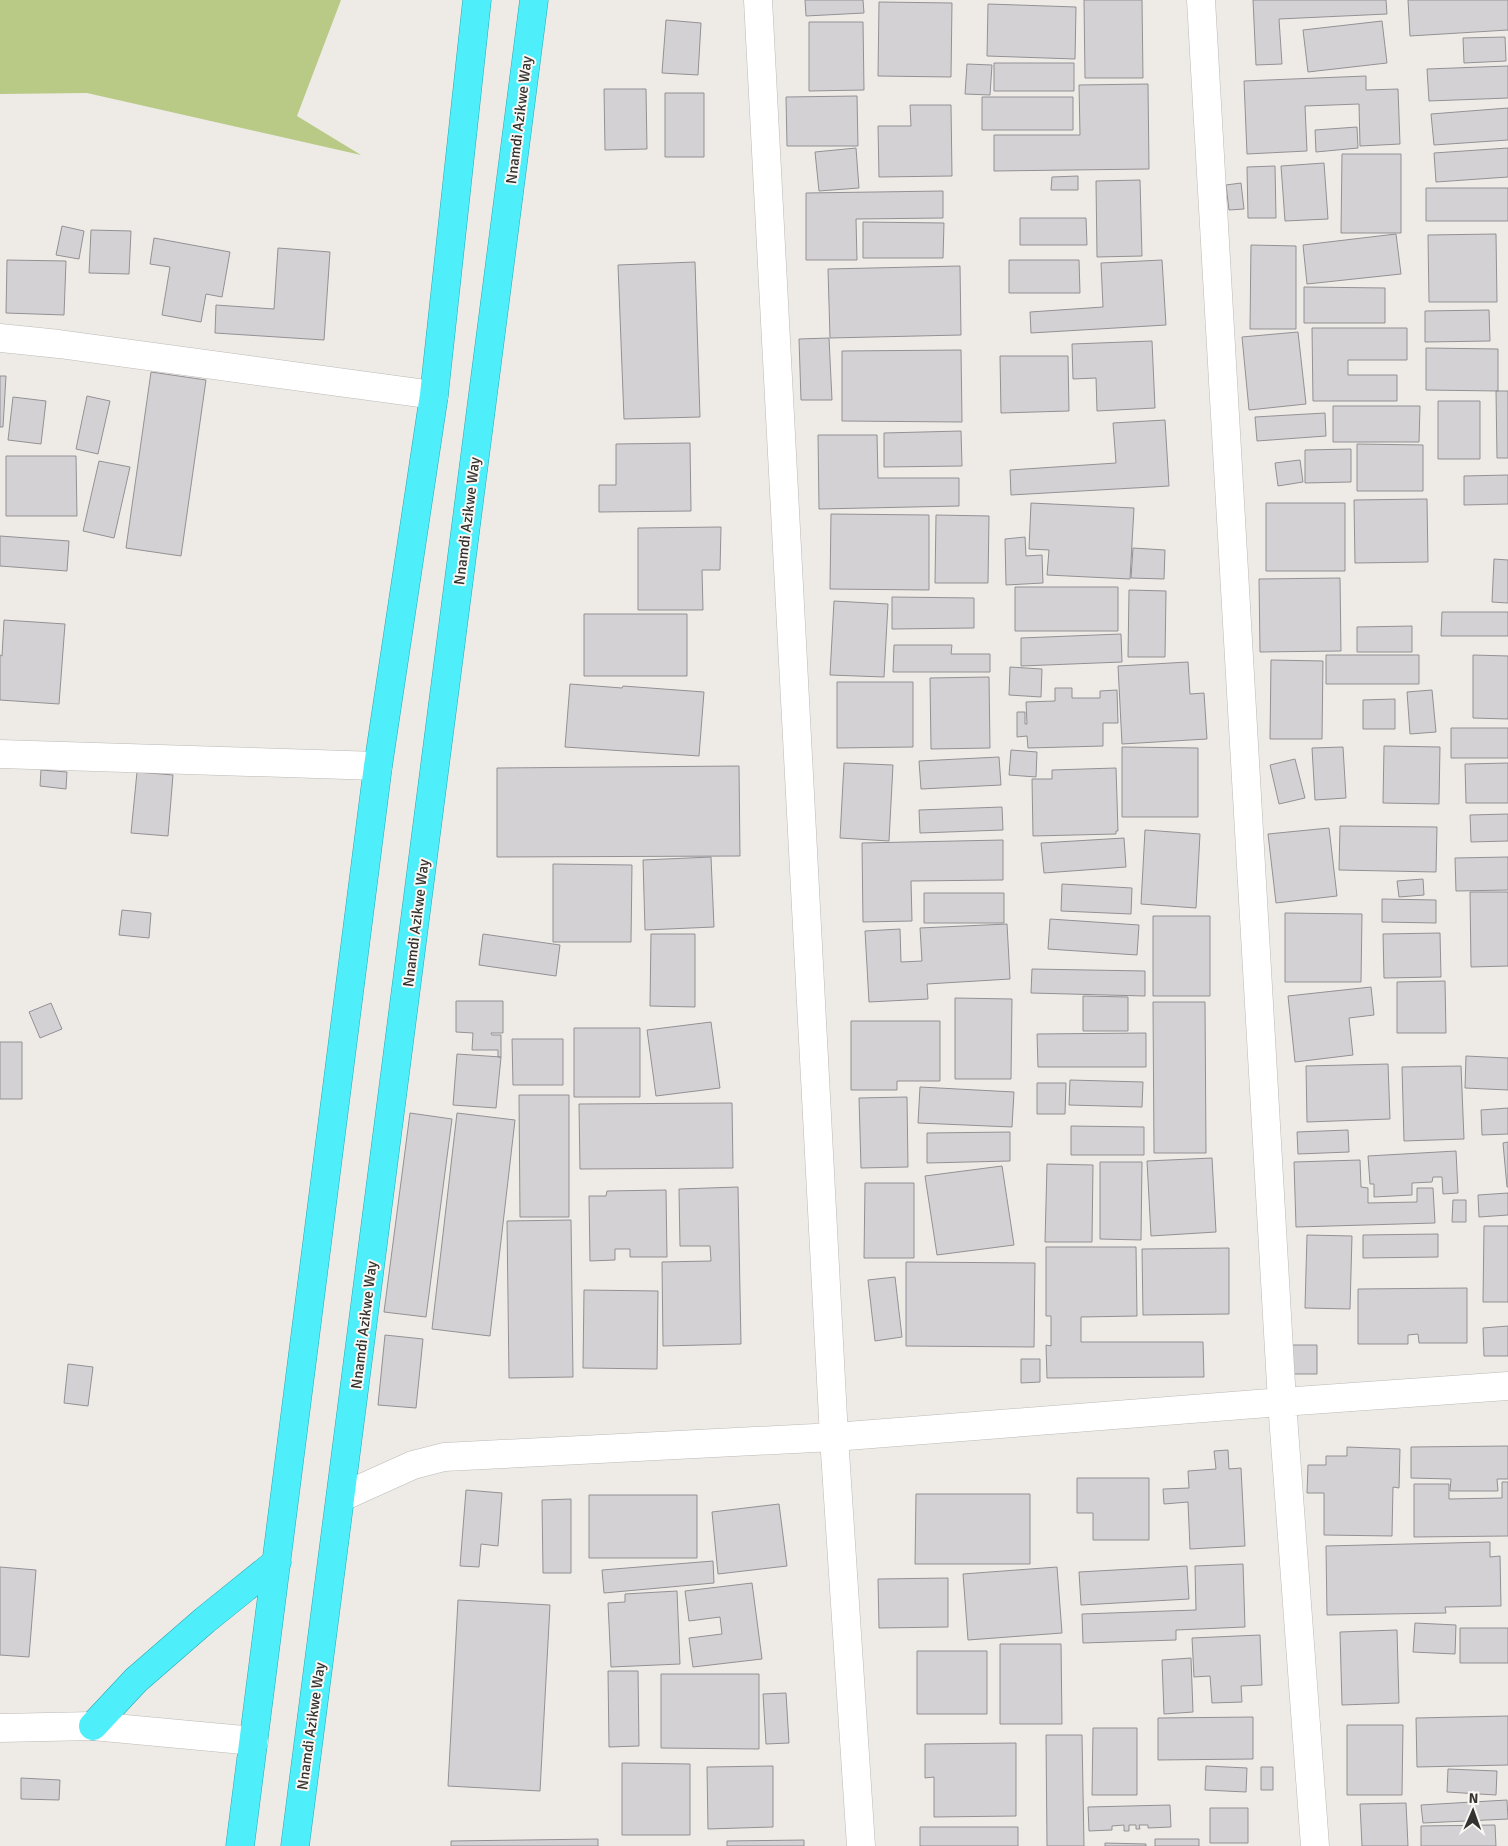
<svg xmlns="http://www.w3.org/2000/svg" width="1508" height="1846" viewBox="0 0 1508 1846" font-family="Signika,sans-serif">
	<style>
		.green { fill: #b8ca86 }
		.building { fill: #d3d1d4; stroke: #949195 }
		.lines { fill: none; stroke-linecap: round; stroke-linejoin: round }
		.minor-casing { stroke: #bcbab6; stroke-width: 29 }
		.trunk-casing { stroke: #28aab2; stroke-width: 29 }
		.minor { stroke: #fff; stroke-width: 28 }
		.trunk { stroke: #4eeefa; stroke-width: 28 }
		.labels { text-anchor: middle; stroke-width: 4; stroke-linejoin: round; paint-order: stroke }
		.street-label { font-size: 15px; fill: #343331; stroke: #fbf8f4 }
	</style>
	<rect width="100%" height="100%" fill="#eeebe7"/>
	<!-- green -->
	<path class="green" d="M0 0H341L297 116 361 155 87 93 0 94Z"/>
	<!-- building -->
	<path class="building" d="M805 0H863L864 13 806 16Z
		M1084 0H1142L1143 78H1085Z
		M1253 0H1386L1387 14 1279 19 1282 64 1256 65Z
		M1408 0H1508V30L1410 36Z
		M879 2 952 3 951 77 878 76Z
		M988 4 1076 7 1075 59 987 56Z
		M666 20 701 23 698 75 662 73Z
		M1382 21 1387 63 1308 72 1303 30Z
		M809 22H863L864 90 809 91Z
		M1505 37 1506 61 1464 63 1463 38Z
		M994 63H1074V91H994Z
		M967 64 992 65 990 95 965 94Z
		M1508 66V98L1429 101 1427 69Z
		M1366 76V90L1398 89 1400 144 1360 146 1359 104 1305 106 1307 151 1247 154 1244 81Z
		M1148 84 1149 169 994 171V135H1080L1079 85Z
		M604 89H646L647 149 605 150Z
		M665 93H704V157H665Z
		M857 96 858 146H787L786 97Z
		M982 97H1073V130H982Z
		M910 105H951L952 176 879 177 878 126H911Z
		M1508 108V140L1434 145 1431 114Z
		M1357 127 1358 148 1316 152 1315 130Z
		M856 148 859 188 819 191 815 152Z
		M1508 148V177L1436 182 1434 153Z
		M1342 154H1401V233H1341Z
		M1324 163 1328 219 1285 221 1281 166Z
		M1275 166 1276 218H1248L1247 167Z
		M1078 176V190H1051L1052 177Z
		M1140 180 1142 256 1097 257 1096 181Z
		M1241 183 1244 209 1229 210 1226 185Z
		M1426 188H1508V221H1426Z
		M943 191V218L856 219 857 260H806V193Z
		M1020 218H1086L1087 245H1020Z
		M863 222 944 223 943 258H863Z
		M62 226 84 231 79 259 56 255Z
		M91 230 131 231 129 274 89 273Z
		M1396 234 1401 274 1307 284 1303 245Z
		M1496 234 1497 302H1429L1428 235Z
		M154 238 230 252 222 297 206 294 201 322 162 315 170 267 150 264Z
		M1251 245 1296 246V329H1250Z
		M278 248 330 252 324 340 215 333 216 305 274 309Z
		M7 260 66 261 64 315 6 313Z
		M1009 260H1079L1080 293H1009Z
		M1162 260 1166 325 1031 333 1030 312 1103 307 1101 263Z
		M695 262 700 417 624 419 618 265Z
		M960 266 961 335 830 338 828 269Z
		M1304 287 1385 288V323H1304Z
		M1489 310 1490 341 1425 342V311Z
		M1312 328H1407V360H1348V375H1397V401H1313Z
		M1298 332 1306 404 1249 410 1242 337Z
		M829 338 832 400H801L799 339Z
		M1152 341 1155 408 1097 411 1096 378 1073 379 1072 344Z
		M1426 348 1498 349V391L1426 390Z
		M961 350 962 422 842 421V351Z
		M1000 356H1068L1069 411 1001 413Z
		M151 372 206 380 181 556 126 548Z
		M0 376H6L3 427H0Z
		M1496 391H1508V458H1497Z
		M87 396 110 401 98 454 76 449Z
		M13 397 46 401 41 444 8 440Z
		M1438 401H1480V459H1438Z
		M1333 406H1420L1419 442H1333Z
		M1325 413 1326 436 1257 441 1255 417Z
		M1165 420 1169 486 1011 495 1010 470 1116 463 1113 423Z
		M961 431 962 466 884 467V433Z
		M818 435H877L878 478H959V506L819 509Z
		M690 443 691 511 599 512V485H616V444Z
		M1357 444 1423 445V491H1357Z
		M1351 449V482L1305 483V450Z
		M6 456H76L77 516H6Z
		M1300 460 1303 482 1278 486 1275 463Z
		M99 461 130 467 114 538 83 531Z
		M1508 475V504L1464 505V476Z
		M1427 499 1428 562 1355 563 1354 500Z
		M1031 503 1134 508 1130 579 1047 575 1049 550 1029 549Z
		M1266 503H1345V571H1266Z
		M831 514 929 515V590L830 589Z
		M936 515 989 516 988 583H935Z
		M721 527 720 570H702L703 610H638V528Z
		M0 536 69 541 67 571 0 566Z
		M1025 537 1026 556 1042 555 1043 583 1006 585 1005 539Z
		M1133 548 1165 550 1164 579 1131 578Z
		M1494 559 1508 560V603L1492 602Z
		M1340 578 1341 651 1260 652 1259 579Z
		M1015 587H1118V631H1015Z
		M1129 590 1166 591 1165 657H1128Z
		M892 597 974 598V628L892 629Z
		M834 601 888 604 884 677 830 675Z
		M1442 612H1508V636H1441Z
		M584 614H687V676H584Z
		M4 620 65 624 59 704 0 700V655L2 656Z
		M1412 626V652H1357V627Z
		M1121 634 1122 662 1021 666V638Z
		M894 645H952L951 654H990V672H893Z
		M1326 655H1419V684H1326Z
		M1473 655 1508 656V719L1473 718Z
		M1271 660 1323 661 1322 739H1270Z
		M1188 662 1190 694 1204 693 1207 739 1122 744 1118 666Z
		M1010 667 1042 669 1041 697 1009 695Z
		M989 677 990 748 931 749 930 678Z
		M837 682H913V747L837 748Z
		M570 684 622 688 623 686 704 692 699 756 565 747Z
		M1055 688H1072V698H1100V691L1117 690 1118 723H1103V746L1028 748 1027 736 1017 737V712H1025V724H1027L1026 702 1055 701Z
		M1432 690 1436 732 1410 734 1407 692Z
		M1395 699V729H1363V700Z
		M1451 728H1508V758H1451Z
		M1384 746 1440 747 1439 804 1383 803Z
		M1122 747 1198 748V817H1122Z
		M1343 747 1346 798 1315 800 1312 748Z
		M1011 750 1037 752 1036 777 1009 775Z
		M999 757 1001 785 921 789 919 761Z
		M1295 759 1305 798 1279 804 1270 765Z
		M844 763 893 765 889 841 840 838Z
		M1508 763V803H1466L1465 764Z
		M739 766 740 856 497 857V768Z
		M1116 768 1118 831H1116V834L1033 836 1032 779H1052V770Z
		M41 770 67 772 66 789 40 786Z
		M137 772 173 775 168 836 131 833Z
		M1002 807 1003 830 920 833 919 810Z
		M1508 814V841L1471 842 1470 815Z
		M1340 826 1437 827 1436 872 1339 870Z
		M1329 828 1337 896 1276 903 1268 834Z
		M1145 830 1200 834 1196 908 1141 904Z
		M1124 838 1126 867 1044 873 1041 843Z
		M1003 840V880L911 881 912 921 863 922 862 843Z
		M711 857 714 927 645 930 643 860Z
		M1508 857V890L1456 891 1455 858Z
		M553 864 632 865 631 942H553Z
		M1423 879 1424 895 1399 897 1397 881Z
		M1062 884 1132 888 1131 914 1061 911Z
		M1470 892H1508V966L1471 967Z
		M924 893H1004V923H924Z
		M1382 899 1436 900V923L1382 922Z
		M122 910 151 913 149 938 119 935Z
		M1285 913 1362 914 1361 982H1285Z
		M1153 916H1210V996H1153Z
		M1050 919 1139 925 1137 955 1048 949Z
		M1007 924 1010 979 927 984 928 999 869 1002 865 931 900 929 901 962 922 961 920 928Z
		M1440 933 1441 977 1384 978 1383 934Z
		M483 934 560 945 556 976 479 965Z
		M651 934H695V1007L650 1006Z
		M1032 969 1145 971V996L1031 993Z
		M1445 981 1446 1033H1397V982Z
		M1371 987 1374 1015 1349 1018 1353 1055 1295 1062 1288 996Z
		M1083 996 1128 997V1031H1083Z
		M955 998 1012 999 1011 1079H955Z
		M456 1001H503V1033H491L492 1035H501V1057H498V1050H472L473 1033 456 1032Z
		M1153 1002H1205L1206 1153H1154Z
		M51 1003 62 1029 40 1038 29 1012Z
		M851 1021H940V1081H897V1090H851Z
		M711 1022 720 1088 656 1096 647 1030Z
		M574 1028H640V1097H574Z
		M1146 1033V1067H1038L1037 1034Z
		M512 1039H563V1085H513Z
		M0 1042H22V1099H0Z
		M457 1054 501 1057 496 1108 453 1105Z
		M1466 1056 1508 1058V1090L1465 1088Z
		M1388 1064 1390 1119 1307 1122 1306 1066Z
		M1461 1066 1464 1139 1404 1141 1402 1067Z
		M1070 1080 1143 1082 1142 1107 1069 1105Z
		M1037 1083H1066L1065 1114H1037Z
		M920 1087 1014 1092 1012 1127 918 1123Z
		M519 1095H569V1217H520Z
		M907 1097 908 1167 861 1168 859 1098Z
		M732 1103 733 1168 580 1169 579 1104Z
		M1508 1108V1134L1482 1135 1481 1110Z
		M410 1113 452 1119 426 1317 384 1312Z
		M457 1113 515 1120 490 1336 432 1329Z
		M1071 1126 1144 1127V1155H1071Z
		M1348 1130 1349 1152 1298 1154 1297 1132Z
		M1010 1132V1161L927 1163V1133Z
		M1508 1142V1187H1507L1503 1143Z
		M1456 1151 1458 1193 1443 1194 1442 1177H1433L1432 1182 1412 1183V1195L1374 1197V1184H1370L1368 1156Z
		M1212 1158 1216 1232 1151 1236 1147 1161Z
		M1360 1160 1361 1187 1368 1188V1203L1417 1202V1188H1433L1435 1223 1296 1227 1294 1162Z
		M1100 1162H1142L1141 1240 1100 1239Z
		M1047 1164 1093 1165 1092 1242H1045Z
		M1002 1166 1014 1245 937 1255 925 1176Z
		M865 1183H914V1258H864Z
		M738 1187 741 1344 663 1346 662 1262 711 1261 710 1246H680L679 1189Z
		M666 1190 667 1257H630V1249H615V1260L590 1261 589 1196H606L607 1191Z
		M1508 1193V1215L1479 1217 1478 1195Z
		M1453 1200H1466V1222H1452Z
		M571 1220 573 1377 509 1378 507 1221Z
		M1484 1226H1508V1302H1483Z
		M1438 1234V1257L1363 1258V1235Z
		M1307 1235 1352 1236 1350 1309 1305 1308Z
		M1046 1247H1136L1137 1316 1081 1317V1342H1203L1204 1377 1047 1378 1046 1345 1051 1346V1316H1046Z
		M1229 1248V1314L1143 1315 1142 1249Z
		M906 1262 1035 1263 1034 1347 906 1346Z
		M895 1277 902 1337 875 1341 868 1280Z
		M1467 1288V1343H1419L1418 1334 1408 1335V1344H1358V1289Z
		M584 1290 658 1291 657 1369 583 1368Z
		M1508 1326V1356H1484L1483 1328Z
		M385 1335 423 1339 416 1408 378 1405Z
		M1288 1345H1317V1374H1288Z
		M1021 1359H1040V1382L1021 1383Z
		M68 1364 93 1367 88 1406 64 1403Z
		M1508 1446V1479H1497L1498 1491H1450L1451 1479 1411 1478V1447Z
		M1347 1447 1400 1449 1399 1488 1393 1487 1392 1536 1324 1535V1493H1307L1308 1465H1326V1456H1347Z
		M1228 1450 1229 1469 1241 1468 1245 1546 1190 1549 1188 1502 1164 1504 1163 1489 1189 1488 1188 1471 1216 1469 1214 1451Z
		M1077 1478H1149V1540H1093V1513H1077Z
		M1502 1482H1508V1536L1414 1537V1484H1449V1499L1502 1498Z
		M466 1490 502 1493 498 1546 481 1544 479 1567 460 1566Z
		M916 1494H1030V1564H915Z
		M589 1495H697V1558H589Z
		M571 1499V1573H543L542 1500Z
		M779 1504 787 1566 718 1574 712 1512Z
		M1490 1542V1557L1500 1556 1501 1606 1445 1607 1446 1613 1327 1615 1326 1546Z
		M713 1561 714 1583 604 1593 602 1570Z
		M1243 1564 1245 1627 1176 1630V1640L1083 1643 1082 1614 1196 1610 1195 1566Z
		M1187 1566 1189 1599 1081 1605 1079 1572Z
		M0 1567 36 1570 29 1657 0 1655Z
		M1057 1567 1062 1633 968 1640 963 1574Z
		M948 1578V1627L879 1628 878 1579Z
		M752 1583 762 1659 693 1667 689 1638 722 1634 720 1617 689 1621 685 1591Z
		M677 1591 680 1664 611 1667 608 1603 625 1602V1594Z
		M458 1600 550 1605 540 1791 448 1786Z
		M1415 1623 1456 1625 1455 1654 1413 1652Z
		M1460 1628H1508V1663H1460Z
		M1397 1630 1399 1703 1342 1705 1340 1632Z
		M1260 1635 1262 1685 1241 1686 1242 1702 1212 1703 1210 1676 1194 1677 1192 1638Z
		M1000 1644H1061L1062 1724H1000Z
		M917 1651H987V1714H917Z
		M1191 1658 1193 1712 1164 1714 1162 1660Z
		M608 1671H638L639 1746 609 1747Z
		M661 1674H759V1749L661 1748Z
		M786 1693 789 1743 766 1744 763 1694Z
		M1508 1716V1765L1417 1767 1416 1718Z
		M1253 1717V1759L1158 1760V1718Z
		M1347 1725H1403L1402 1795H1347Z
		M1093 1728H1137V1795H1092Z
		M1046 1735H1082L1084 1846H1047Z
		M1016 1743V1816L934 1817V1777L925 1778V1744Z
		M622 1763 690 1764V1835H622Z
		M773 1766V1827L708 1829 707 1767Z
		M1206 1766 1247 1768 1246 1792 1205 1790Z
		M1261 1767H1273V1790H1261Z
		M1448 1769 1497 1771 1496 1795 1447 1792Z
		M21 1778 60 1780 59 1800 21 1799Z
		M1507 1800 1508 1819 1423 1823 1421 1805Z
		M1406 1803 1408 1846H1362L1360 1804Z
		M1170 1805 1171 1827 1148 1828V1825H1139L1140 1829H1136V1825H1129V1831H1124V1825L1112 1826V1830L1089 1831 1088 1807Z
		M1210 1808H1248V1843H1210Z
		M1495 1825 1496 1846H1421V1826Z
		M920 1827H1018V1846H920Z
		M598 1839V1846H451V1841Z
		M1155 1839H1199V1846H1155Z
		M804 1840V1846H727V1841Z
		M1105 1843 1146 1844V1846H1105Z"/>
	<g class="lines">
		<!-- minor casing -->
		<g class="minor-casing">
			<path id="minor" d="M758 0 834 1437 861 1846
				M1201 0 1282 1402 1315 1846
				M0 338 59 344 434 395
				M0 754 378 766
				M342 1497 413 1465 444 1457 834 1437 1282 1402 1508 1386
				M0 1728 93 1726 254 1741"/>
		</g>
		<!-- trunk casing -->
		<g class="trunk-casing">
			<path id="trunk" d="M93 1726 136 1680 205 1620 277 1562
				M240 1846 378 766 434 395 477 0
				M295 1846 534 0"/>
		</g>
		<!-- minor -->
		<use href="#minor" class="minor"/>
		<!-- trunk -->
		<use href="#trunk" class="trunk"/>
	</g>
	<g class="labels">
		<!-- street labels -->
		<g class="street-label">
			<text transform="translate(519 120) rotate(-83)" y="5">Nnamdi Azikwe Way</text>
			<text transform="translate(467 521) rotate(-83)" y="5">Nnamdi Azikwe Way</text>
			<text transform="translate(416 923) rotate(-83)" y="5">Nnamdi Azikwe Way</text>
			<text transform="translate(364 1325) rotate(-83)" y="5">Nnamdi Azikwe Way</text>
			<text transform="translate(311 1726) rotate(-82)" y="5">Nnamdi Azikwe Way</text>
		</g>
	</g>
	<!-- north arrow -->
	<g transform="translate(1473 1811) rotate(2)" stroke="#fbf8f4" stroke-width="4" paint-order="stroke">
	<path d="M0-4L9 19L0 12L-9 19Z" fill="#343331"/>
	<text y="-8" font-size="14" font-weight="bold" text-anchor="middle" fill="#343331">N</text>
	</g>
</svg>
